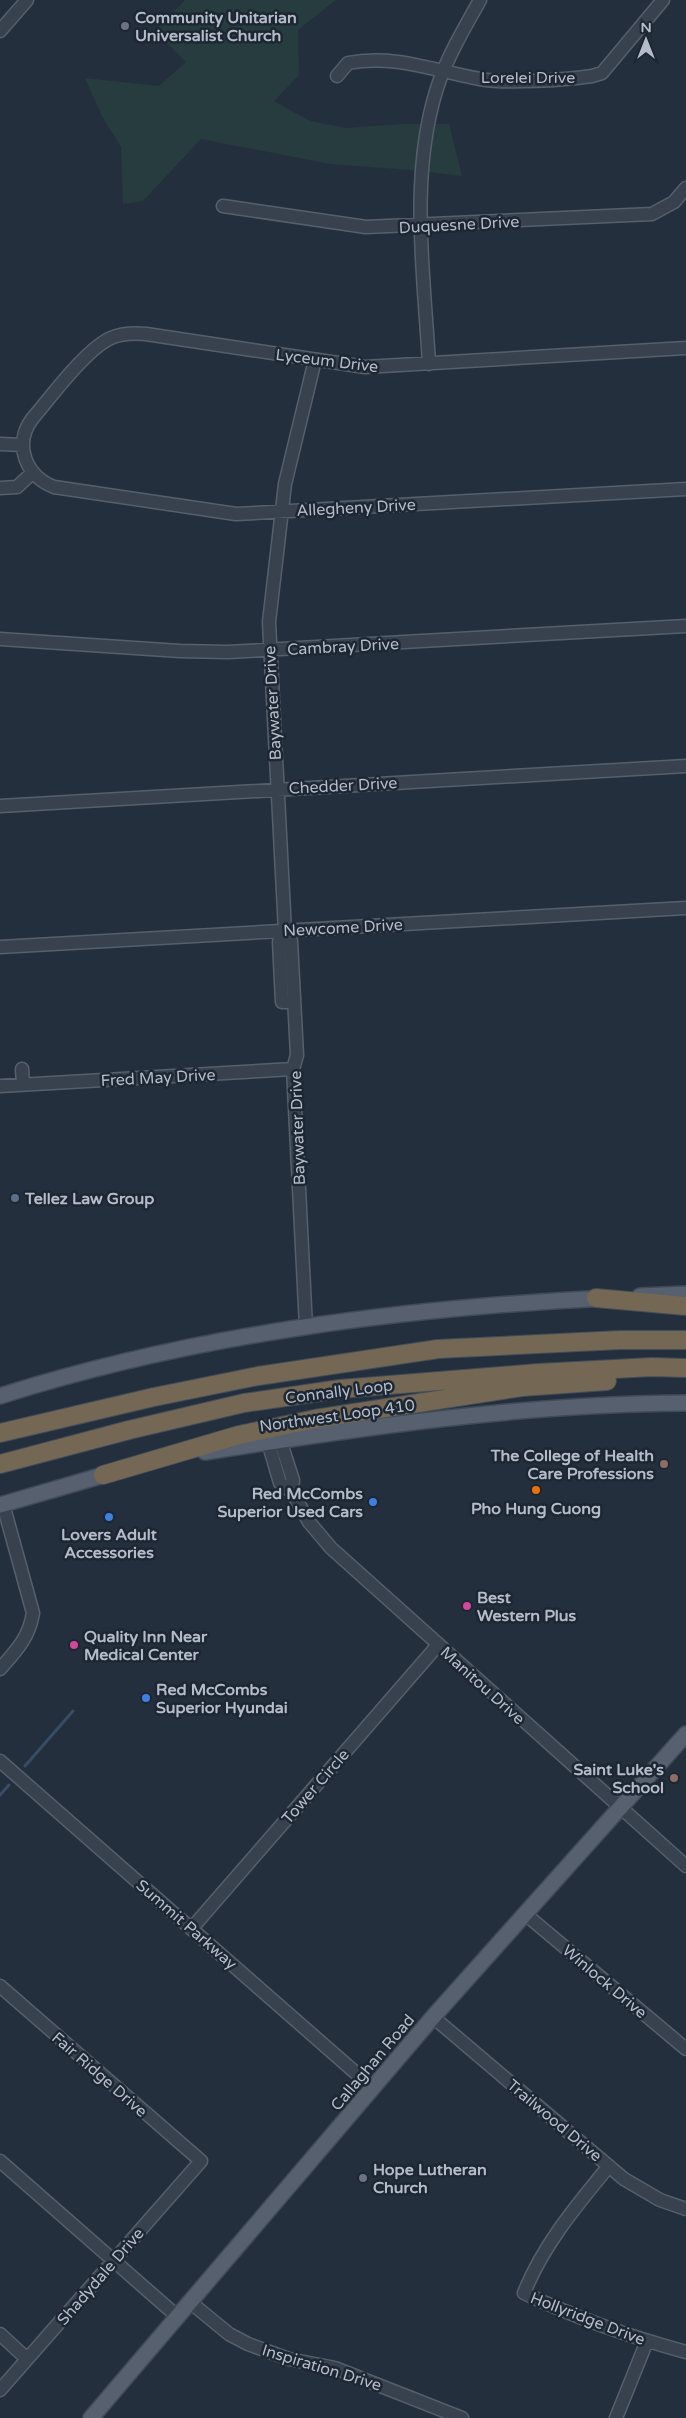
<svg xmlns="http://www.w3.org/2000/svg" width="686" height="2418" viewBox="0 0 686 2418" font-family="'Varela Round',sans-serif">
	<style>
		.green { fill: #263c3f }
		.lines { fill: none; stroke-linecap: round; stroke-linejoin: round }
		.stream { stroke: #394c67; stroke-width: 3 }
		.minor-casing { stroke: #565f6c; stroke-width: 15 }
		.major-casing { stroke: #414a57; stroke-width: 18 }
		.highway-casing { stroke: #434c59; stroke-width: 20 }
		.minor { stroke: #38414e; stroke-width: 12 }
		.major { stroke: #56606e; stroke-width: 15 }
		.highway { stroke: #746855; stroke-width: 18 }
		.worship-dot { fill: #6b7280; stroke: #1d2633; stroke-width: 2 }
		.service-dot { fill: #5c6f8a; stroke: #1d2633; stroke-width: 2 }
		.education-dot { fill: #8d6e63; stroke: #1d2633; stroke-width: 2 }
		.food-dot { fill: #e8710a; stroke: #1d2633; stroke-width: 2 }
		.shop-dot { fill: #3f7fe0; stroke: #1d2633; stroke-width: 2 }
		.hotel-dot { fill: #d1479c; stroke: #1d2633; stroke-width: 2 }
		.labels { text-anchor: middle; stroke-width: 5; stroke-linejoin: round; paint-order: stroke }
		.poi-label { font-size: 16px; font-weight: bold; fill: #b4bcc9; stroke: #1d2633; text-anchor: start }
		.street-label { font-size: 16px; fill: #b4bcc9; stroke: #1d2633 }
	</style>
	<rect width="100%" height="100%" fill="#242f3e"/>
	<!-- green -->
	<path class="green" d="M185 0H336L298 30 299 75 274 101 310 121 345 128 401 124H449L462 176 410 170 330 164 201 139 143 201 123 204 121 147 102 116 85 78 159 86 186 62 155 31Z"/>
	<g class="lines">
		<!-- stream -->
		<path class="stream" d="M25 1766 73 1711
			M0 1795 9 1785"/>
		<!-- minor casing -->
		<g class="minor-casing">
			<path id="minor" d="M0 31 27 0
				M337 76 348 63C395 54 435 71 480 79 508 84 563 80 592 76L602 73 663 0
				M223 206 366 227 652 214 674 202 686 188
				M686 348 365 367 146 334C134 333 122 333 111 338 86 349 51 397 32 419 13 445 26 476 54 487L236 514 686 489
				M429 364C424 273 409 177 437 88 447 57 464 29 480 0
				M0 444 23 445
				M0 488 17 487 32 473
				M0 639 180 651 228 652 686 626
				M0 806 686 766
				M285 931 279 942 282 1002H294
				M0 947 686 908
				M22 1069 23 1084
				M0 1086 293 1069
				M306 1327 293 1069 297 1055 291 941 285 931 269 622 285 484 315 360
				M280 1440 293 1480 292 1492
				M268 1442 280 1483 292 1492 309 1522 331 1548 686 1866
				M0 1669C16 1651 29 1638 33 1613L3 1504
				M0 1761 373 2088
				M524 1913 686 2049
				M192 1928 438 1645
				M0 1986 201 2161 0 2390
				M433 2017 624 2179 660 2200 686 2209
				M0 2161 178 2317
				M609 2166C577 2205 543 2245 524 2293 576 2318 631 2337 686 2352
				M190 2302 229 2334 248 2344 289 2359 335 2368 462 2418
				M0 2334 27 2359
				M616 2418 647 2341"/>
		</g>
		<!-- major casing -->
		<g class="major-casing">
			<path id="major" d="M640 1296 686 1294
				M0 1396C196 1334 403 1308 607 1298
				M205 1452C364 1427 524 1404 686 1403
				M0 1505 114 1472
				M91 2418 433 2017 686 1734"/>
		</g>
		<!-- highway casing -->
		<g class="highway-casing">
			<path id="highway" d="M596 1298 686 1306
				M0 1433 154 1397 258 1376 438 1349 620 1340H686
				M0 1464 129 1430 244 1403 340 1389 538 1373 652 1367 686 1368
				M103 1475 239 1435 315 1419 522 1387 607 1381"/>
		</g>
		<!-- minor -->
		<use href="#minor" class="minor"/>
		<!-- major -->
		<use href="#major" class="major"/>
		<!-- highway -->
		<use href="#highway" class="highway"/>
	</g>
	<!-- markers -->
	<g class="worship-dot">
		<circle cx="125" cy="26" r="5"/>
		<circle cx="363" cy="2178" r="5"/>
	</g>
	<circle class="service-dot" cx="15" cy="1198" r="5"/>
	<g class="education-dot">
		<circle cx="664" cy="1464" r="5"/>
		<circle cx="674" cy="1778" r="5"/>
	</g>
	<circle class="food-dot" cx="536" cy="1490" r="5"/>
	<g class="shop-dot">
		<circle cx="373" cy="1502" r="5"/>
		<circle cx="109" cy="1517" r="5"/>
		<circle cx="146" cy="1698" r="5"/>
	</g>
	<g class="hotel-dot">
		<circle cx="467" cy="1606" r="5"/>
		<circle cx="74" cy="1645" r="5"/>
	</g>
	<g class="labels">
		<!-- poi labels -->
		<g class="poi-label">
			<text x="135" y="23">Community Unitarian<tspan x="135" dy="18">Universalist Church</tspan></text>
			<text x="25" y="1204">Tellez Law Group</text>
			<text x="654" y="1461" text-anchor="end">The College of Health<tspan x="654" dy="18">Care Professions</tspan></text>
			<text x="363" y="1499" text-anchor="end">Red McCombs<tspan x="363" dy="18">Superior Used Cars</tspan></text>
			<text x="536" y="1514" text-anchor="middle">Pho Hung Cuong</text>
			<text x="109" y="1540" text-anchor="middle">Lovers Adult<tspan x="109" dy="18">Accessories</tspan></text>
			<text x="477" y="1603">Best<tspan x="477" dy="18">Western Plus</tspan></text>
			<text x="84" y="1642">Quality Inn Near<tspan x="84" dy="18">Medical Center</tspan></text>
			<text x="156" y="1695">Red McCombs<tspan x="156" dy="18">Superior Hyundai</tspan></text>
			<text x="664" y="1775" text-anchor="end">Saint Luke's<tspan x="664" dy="18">School</tspan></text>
			<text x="373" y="2175">Hope Lutheran<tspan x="373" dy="18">Church</tspan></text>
		</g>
		<!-- street labels -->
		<g class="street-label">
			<text x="528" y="83">Lorelei Drive</text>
			<text transform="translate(459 224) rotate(-3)" y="6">Duquesne Drive</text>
			<text transform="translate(327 360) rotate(7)" y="6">Lyceum Drive</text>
			<text transform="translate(356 507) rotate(-3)" y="6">Allegheny Drive</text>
			<text transform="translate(343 646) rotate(-3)" y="6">Cambray Drive</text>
			<text transform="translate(272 703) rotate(-93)" y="6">Baywater Drive</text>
			<text transform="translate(343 785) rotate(-3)" y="6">Chedder Drive</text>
			<text transform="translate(343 927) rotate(-3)" y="6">Newcome Drive</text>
			<text transform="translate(158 1077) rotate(-3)" y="6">Fred May Drive</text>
			<text transform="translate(297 1128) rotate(-92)" y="6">Baywater Drive</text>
			<text transform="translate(339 1391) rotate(-7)" y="6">Connally Loop</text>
			<text transform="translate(337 1415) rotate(-8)" y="6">Northwest Loop 410</text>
			<text transform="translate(483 1685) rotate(42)" y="6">Manitou Drive</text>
			<text transform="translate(315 1786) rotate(-49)" y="6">Tower Circle</text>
			<text transform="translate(187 1924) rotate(41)" y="6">Summit Parkway</text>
			<text transform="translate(605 1981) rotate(40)" y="6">Winlock Drive</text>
			<text transform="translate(372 2062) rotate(-50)" y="6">Callaghan Road</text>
			<text transform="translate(100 2074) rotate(41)" y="6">Fair Ridge Drive</text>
			<text transform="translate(555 2120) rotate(40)" y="6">Trailwood Drive</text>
			<text transform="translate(100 2276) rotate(-49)" y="6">Shadydale Drive</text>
			<text transform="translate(588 2318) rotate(21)" y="6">Hollyridge Drive</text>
			<text transform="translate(322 2367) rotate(17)" y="6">Inspiration Drive</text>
		</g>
	</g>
	<!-- north arrow -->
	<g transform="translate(646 40)" stroke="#1d2633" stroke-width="4" paint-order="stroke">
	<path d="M0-4L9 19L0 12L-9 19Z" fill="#b4bcc9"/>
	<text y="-8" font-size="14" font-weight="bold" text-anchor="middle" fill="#b4bcc9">N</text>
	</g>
</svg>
